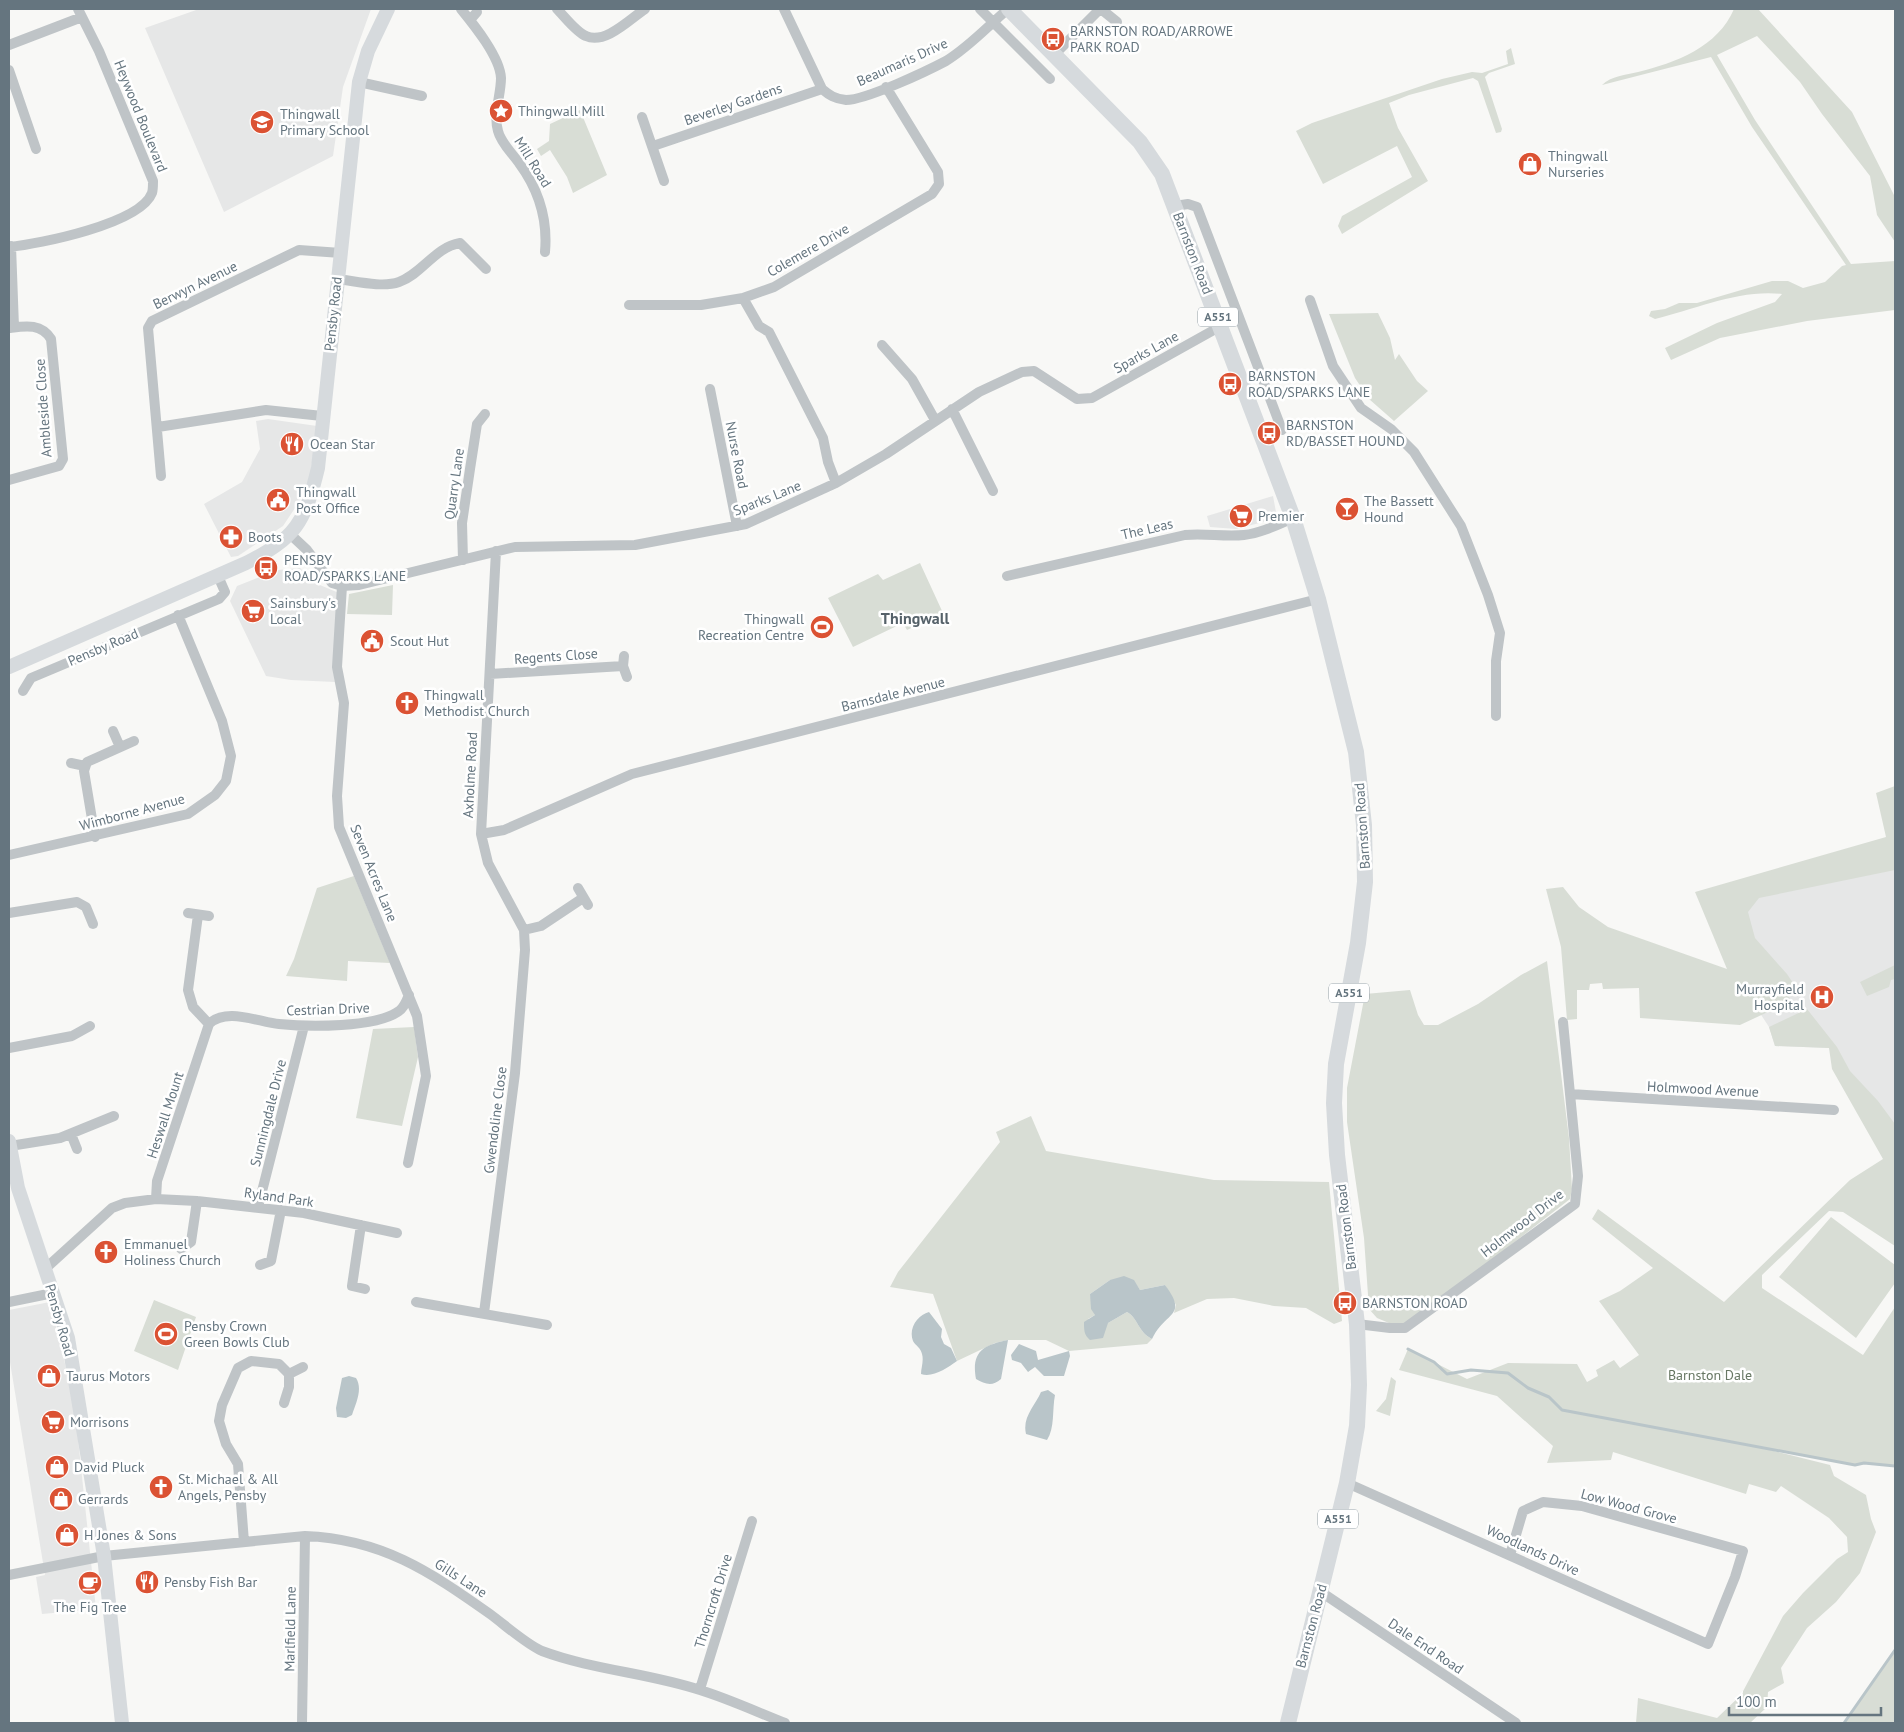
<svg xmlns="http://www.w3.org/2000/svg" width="1904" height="1732" viewBox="0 0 1904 1732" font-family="'PT Sans',sans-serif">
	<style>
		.built { fill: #e6e7e7 }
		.green { fill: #d8ddd5 }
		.water { fill: #b9c5c9 }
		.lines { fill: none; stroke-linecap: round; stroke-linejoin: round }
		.stream { stroke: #b9c5c9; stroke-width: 3 }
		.minor { stroke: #bfc4c7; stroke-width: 10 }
		.secondary { stroke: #d6dadd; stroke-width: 14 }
		.primary { stroke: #d6dadd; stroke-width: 16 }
		.labels { text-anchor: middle; stroke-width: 5; stroke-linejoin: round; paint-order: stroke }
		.shield { fill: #fff; stroke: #939ea5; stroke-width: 1 }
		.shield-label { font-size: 12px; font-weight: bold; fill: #65757f }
		.poi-label { font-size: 14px; fill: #65757f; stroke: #fff; text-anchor: start }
		.street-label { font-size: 14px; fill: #65757f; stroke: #fff }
		.park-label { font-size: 14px; fill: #677763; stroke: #fff }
		.quarter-label { font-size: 16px; font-weight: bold; fill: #56626a; stroke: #fff }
	</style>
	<rect width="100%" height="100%" fill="#f8f8f6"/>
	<!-- built -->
	<path class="built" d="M199 9H371L343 87 333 156 224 212 145 28Z
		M268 419 317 426 310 477 305 493 283 526 238 556 231 557 204 504 242 482 260 449 256 421Z
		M1273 496 1276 512 1271 520 1236 529 1210 527 1207 516Z
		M300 568 315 583 339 593 333 668 335 682 291 680 266 676 230 601 237 586 278 570Z
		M1895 792V1161L1829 1048 1775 1046 1769 1027 1730 967 1699 893 1891 842Z
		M50 1302 74 1401 96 1609 42 1614 36 1577 45 1575 9 1356V1310Z"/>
	<!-- green -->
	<path class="green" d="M1734 9H1758L1852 112 1895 197V242L1877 215 1870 176 1822 114 1800 82 1757 36 1717 55 1755 120 1851 264 1895 261V310L1807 321 1720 338 1671 360 1665 348 1717 323 1775 302 1782 294C1740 289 1696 309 1655 319L1649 316 1651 311 1665 309 1679 303H1697L1772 281H1788L1803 288 1825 282 1842 266 1846 265 1752 127 1711 57 1602 85C1611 76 1626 75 1638 72 1675 63 1718 47 1734 9Z
		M1511 48 1515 64 1489 73 1485 77 1502 129 1501 132 1496 133 1478 81 1473 78 1409 95 1389 103 1398 128 1428 181 1342 234 1338 226 1342 216 1412 177 1397 146 1323 184 1296 131 1312 123 1442 79 1472 72 1482 73 1508 64 1506 51Z
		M580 110 607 175 573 193 567 177 550 150 541 156 537 149 549 141 550 124Z
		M1378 313 1390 338 1395 360 1399 354 1417 381 1428 391 1394 421 1369 399 1355 378 1329 314Z
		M920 563 943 613 907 630 903 623 853 647 828 598 878 574 883 580Z
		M393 585 392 615 347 614 349 594Z
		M1895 786V870L1759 898 1748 912 1755 938 1787 974 1799 992 1772 1007 1770 1011 1740 1025 1640 1018 1639 988 1603 989 1602 983 1590 984 1589 990H1577V1019L1567 1020 1561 947 1546 889 1563 887 1579 907 1608 927 1727 969 1695 892 1886 837 1876 793Z
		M354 876 390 963 348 961 347 981 286 976 294 959 317 888Z
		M1547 961 1569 1138 1572 1189 1570 1199 1409 1324 1389 1323 1377 1318 1369 1309 1364 1238 1347 1122V1088L1365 994 1410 990 1418 1015 1424 1025H1438L1478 1004 1521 975Z
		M1895 965V979L1891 980 1889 987 1867 996 1860 982Z
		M1807 1009 1837 1047 1850 1071 1878 1101 1895 1124V1246L1843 1212 1829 1211 1762 1275V1288L1863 1355 1895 1307V1466L1864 1463 1855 1465 1754 1446 1830 1465 1834 1476 1866 1495 1871 1519 1876 1532 1860 1573 1836 1602 1807 1628 1781 1668 1784 1683 1768 1692 1767 1707 1750 1723H1636L1638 1698 1717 1718 1741 1695 1783 1616 1803 1593 1837 1559 1848 1552 1847 1537 1829 1518 1781 1486 1776 1492 1749 1484 1746 1494 1613 1452 1611 1460 1547 1463 1553 1446 1497 1396 1399 1370 1408 1349 1467 1379 1508 1363 1577 1364 1587 1382 1598 1376 1596 1370 1614 1360 1620 1368 1639 1355 1599 1301 1620 1291 1653 1268 1592 1219 1598 1209 1724 1302 1850 1180 1883 1159 1832 1069 1829 1048 1775 1046 1769 1027Z
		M414 1027 418 1057 402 1126 356 1118 373 1029Z
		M1031 1116 1046 1151 1214 1180 1329 1182 1342 1321 1334 1324 1306 1308 1274 1306 1234 1298 1207 1299 1174 1313 1176 1305 1165 1285 1140 1290 1133 1280H1110L1090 1294 1095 1315 1088 1319 1108 1323 1127 1312C1138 1318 1138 1332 1152 1339L1147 1344 1069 1351 1046 1340H1008L995 1343 957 1361 933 1294 890 1287 898 1272 1000 1142 996 1132Z
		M1831 1217 1895 1265V1283L1856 1338 1779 1277Z
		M154 1300 196 1317 178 1370 134 1351Z
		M1391 1377 1396 1381 1390 1416 1376 1411 1386 1399Z
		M1895 1650V1723H1844Z"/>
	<!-- water -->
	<path class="water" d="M1124 1276 1134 1280 1140 1290 1165 1285C1189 1317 1165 1311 1152 1339 1138 1332 1138 1318 1127 1312L1108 1323 1103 1338 1090 1340C1084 1335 1084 1330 1084 1322L1095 1315 1091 1309 1090 1294 1110 1280Z
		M929 1312 942 1329 941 1337 944 1344 951 1348 957 1361C947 1368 933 1378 921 1374 921 1368 924 1361 922 1354 921 1348 915 1345 913 1341 908 1328 918 1315 929 1312Z
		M1008 1340 1001 1379C992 1387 985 1384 976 1379 971 1352 983 1345 1008 1340Z
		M1019 1344 1036 1351 1038 1360 1069 1351 1070 1356 1064 1376H1044L1035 1367 1028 1372 1021 1363 1012 1360 1011 1355Z
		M349 1376 356 1378C363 1389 356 1403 352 1415L346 1418 337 1417 336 1408 342 1378Z
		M1048 1390 1055 1395C1052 1410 1055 1428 1047 1440L1026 1434C1022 1417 1035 1406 1041 1392Z"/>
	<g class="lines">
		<!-- stream -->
		<path class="stream" d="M1408 1349 1434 1362 1447 1374 1471 1370 1508 1373 1528 1388 1549 1397 1562 1410 1855 1465 1864 1463 1895 1466
			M1844 1723 1895 1650"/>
		<!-- minor -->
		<path class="minor" d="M461 9C474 25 500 57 501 78 501 95 493 114 498 131 501 143 512 153 519 163 539 190 548 218 545 252
			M557 9C565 17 576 32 586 36 605 45 630 19 645 9
			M784 9 822 89C829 95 835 99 846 100 866 100 927 71 946 61 969 47 988 26 1008 9
			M980 9 1050 79
			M1101 9 1117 22
			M470 20 477 12
			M9 45 82 17
			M1055 54 1100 9
			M9 70 36 149
			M359 82 422 96
			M642 117 664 181
			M653 146 822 89
			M1175 206 1188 204 1197 207 1282 430
			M11 246 14 327
			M9 247C39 244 140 224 152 193 153 190 153 184 153 181L99 51 78 9
			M337 279C355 281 382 288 399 282 422 274 435 247 460 243L486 269
			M1310 300 1333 366 1361 408 1391 429 1414 452 1461 526 1488 595 1500 633 1496 661V716
			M629 305H701L743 298
			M9 328C25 326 41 323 51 339L63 459 59 466 9 480
			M882 345 912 379 935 420
			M710 389 737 526
			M952 409 993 491
			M158 427 266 410 322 416
			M161 476 148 328 152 321 299 250 341 253
			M836 483 828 462 823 438 769 332 759 326 743 298 774 287 932 194 939 184 938 172 886 87
			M291 535 307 550 332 583 342 586 359 585 515 547 635 545 746 524 836 483 886 454 979 392 1022 372 1034 371 1077 399 1092 398 1221 326
			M463 560 462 523 470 469 477 424 485 414
			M1007 576 1185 535C1205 533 1224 537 1244 535 1261 533 1277 525 1293 518
			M342 586 337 667 344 703 337 796 339 827 417 1016 426 1076 408 1163
			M624 656 623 666 627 677
			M490 674 623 666
			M23 691 31 678 219 599 225 592 218 576
			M113 731 120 747
			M71 763 85 766
			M481 834 504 830 632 774 1318 599
			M95 837 84 771 87 762 134 741
			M9 855 188 814 215 795 226 781 231 756 222 721 178 615
			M578 888 588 905
			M9 913 77 902 86 907 93 924
			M188 913 209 916
			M524 930 541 926 583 898
			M209 1024C226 1007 258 1022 279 1024 308 1027 376 1028 399 1011 404 1008 407 1000 409 995
			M9 1048 72 1036 90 1026
			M1570 1094 1834 1110
			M71 1134 77 1149
			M10 1146 60 1138 114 1116
			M156 1199 197 1201 304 1213 397 1233
			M258 1207 304 1026
			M361 1225 352 1286 365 1289
			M181 1249 191 1242 197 1201
			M260 1265 271 1261 281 1210
			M46 1268 112 1208 125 1203 156 1199 157 1181 209 1024 193 1007 188 990 198 915
			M9 1302 53 1293
			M416 1302 547 1325
			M484 1313 515 1073 525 950 524 930 488 863 481 834 496 551
			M1357 1324 1390 1328H1405L1575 1204 1578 1176 1563 1022
			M289 1374 303 1367
			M1347 1483 1708 1644 1735 1577 1743 1551 1582 1506 1543 1502 1523 1511 1510 1555
			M244 1542 238 1464 226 1444 219 1421 222 1405 238 1368 251 1361 279 1364 289 1374V1387L284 1403
			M9 1575 104 1556 305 1536C382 1539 429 1571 490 1614 505 1625 526 1644 542 1651 593 1670 649 1673 700 1690 729 1699 757 1712 785 1723
			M1321 1592 1516 1723
			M700 1689 752 1521
			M302 1723 305 1536"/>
		<!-- secondary -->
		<path class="secondary" d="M9 667 246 563C296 538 305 522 318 468L359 82 368 51 388 9
			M9 1141 18 1188 68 1338 104 1556 122 1723"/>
		<!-- primary -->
		<path class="primary" d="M1009 9 1140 142 1162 174 1293 518 1318 599 1356 752 1364 825 1365 882 1358 943 1336 1064 1334 1103 1337 1155 1357 1324 1359 1385 1357 1426 1347 1483 1288 1723"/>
	</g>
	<!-- icons -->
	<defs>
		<g id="bus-disc" transform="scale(1.25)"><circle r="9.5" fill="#db5233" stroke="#fff"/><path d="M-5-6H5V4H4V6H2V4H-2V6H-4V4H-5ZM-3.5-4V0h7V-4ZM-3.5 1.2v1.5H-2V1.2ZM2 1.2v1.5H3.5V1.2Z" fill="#fff"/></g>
		<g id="sight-disc" transform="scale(1.25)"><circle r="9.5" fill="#db5233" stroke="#fff"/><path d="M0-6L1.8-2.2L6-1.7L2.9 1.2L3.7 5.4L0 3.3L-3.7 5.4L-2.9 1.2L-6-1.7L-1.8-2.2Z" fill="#fff"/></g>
		<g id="school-disc" transform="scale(1.25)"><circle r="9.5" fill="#db5233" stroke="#fff"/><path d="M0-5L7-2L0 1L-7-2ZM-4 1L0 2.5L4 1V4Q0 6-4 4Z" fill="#fff"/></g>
		<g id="shop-disc" transform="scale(1.25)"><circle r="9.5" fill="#db5233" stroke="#fff"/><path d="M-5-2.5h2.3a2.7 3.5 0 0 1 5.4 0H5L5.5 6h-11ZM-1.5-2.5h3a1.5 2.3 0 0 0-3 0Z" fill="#fff"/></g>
		<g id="restaurant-disc" transform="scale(1.25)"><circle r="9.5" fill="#db5233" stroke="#fff"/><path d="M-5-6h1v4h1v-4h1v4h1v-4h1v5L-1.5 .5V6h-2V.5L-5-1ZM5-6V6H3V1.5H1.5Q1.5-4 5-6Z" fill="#fff"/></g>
		<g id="civic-disc" transform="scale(1.25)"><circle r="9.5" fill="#db5233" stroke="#fff"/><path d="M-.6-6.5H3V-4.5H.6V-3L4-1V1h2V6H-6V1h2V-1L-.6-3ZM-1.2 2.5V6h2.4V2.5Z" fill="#fff"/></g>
		<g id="bar-disc" transform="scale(1.25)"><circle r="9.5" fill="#db5233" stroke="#fff"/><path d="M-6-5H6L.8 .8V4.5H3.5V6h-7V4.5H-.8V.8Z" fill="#fff"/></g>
		<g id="supermarket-disc" transform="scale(1.25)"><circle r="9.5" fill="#db5233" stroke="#fff"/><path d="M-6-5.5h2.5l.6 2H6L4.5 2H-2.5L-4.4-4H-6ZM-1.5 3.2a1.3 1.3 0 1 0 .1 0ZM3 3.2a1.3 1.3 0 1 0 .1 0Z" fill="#fff"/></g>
		<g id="pharmacy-disc" transform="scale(1.25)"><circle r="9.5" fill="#db5233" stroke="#fff"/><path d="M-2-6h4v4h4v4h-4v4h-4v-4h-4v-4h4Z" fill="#fff"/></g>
		<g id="stadium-disc" transform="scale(1.25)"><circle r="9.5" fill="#db5233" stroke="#fff"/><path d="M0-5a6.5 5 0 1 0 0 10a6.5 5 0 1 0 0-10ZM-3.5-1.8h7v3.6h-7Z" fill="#fff"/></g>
		<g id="church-disc" transform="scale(1.25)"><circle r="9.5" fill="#db5233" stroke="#fff"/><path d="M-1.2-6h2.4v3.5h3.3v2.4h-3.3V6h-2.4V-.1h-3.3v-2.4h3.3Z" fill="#fff"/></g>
		<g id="hospital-disc" transform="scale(1.25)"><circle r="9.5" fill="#db5233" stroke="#fff"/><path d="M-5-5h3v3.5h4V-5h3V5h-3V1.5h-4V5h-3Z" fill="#fff"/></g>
		<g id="cafe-disc" transform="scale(1.25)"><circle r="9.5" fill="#db5233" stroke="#fff"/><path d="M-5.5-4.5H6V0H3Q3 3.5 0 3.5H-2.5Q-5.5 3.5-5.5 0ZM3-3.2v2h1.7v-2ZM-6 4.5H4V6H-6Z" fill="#fff"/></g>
	</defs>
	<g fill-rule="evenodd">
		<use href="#bus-disc" x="1053" y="39"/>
		<use href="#sight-disc" x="501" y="111"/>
		<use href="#school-disc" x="262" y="122"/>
		<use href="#shop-disc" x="1530" y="164"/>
		<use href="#bus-disc" x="1230" y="384"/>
		<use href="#bus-disc" x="1269" y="433"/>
		<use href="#restaurant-disc" x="292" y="444"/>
		<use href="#civic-disc" x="278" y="500"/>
		<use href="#bar-disc" x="1347" y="509"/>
		<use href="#supermarket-disc" x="1241" y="516"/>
		<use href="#pharmacy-disc" x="231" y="537"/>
		<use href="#bus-disc" x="266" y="568"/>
		<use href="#supermarket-disc" x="253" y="611"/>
		<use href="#stadium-disc" x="822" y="627"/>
		<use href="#civic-disc" x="372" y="641"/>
		<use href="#church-disc" x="407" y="703"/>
		<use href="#hospital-disc" x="1822" y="997"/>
		<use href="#church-disc" x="106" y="1252"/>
		<use href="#bus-disc" x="1345" y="1303"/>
		<use href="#stadium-disc" x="166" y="1334"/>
		<use href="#shop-disc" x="49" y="1376"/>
		<use href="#supermarket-disc" x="53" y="1422"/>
		<use href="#shop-disc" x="57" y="1467"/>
		<use href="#church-disc" x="161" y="1487"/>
		<use href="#shop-disc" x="61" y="1499"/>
		<use href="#shop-disc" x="67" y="1535"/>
		<use href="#restaurant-disc" x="147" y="1582"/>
		<use href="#cafe-disc" x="90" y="1583"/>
	</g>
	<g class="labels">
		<!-- shield labels -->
		<g class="shield">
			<rect x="1198" y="307.5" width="40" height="19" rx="4"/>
			<rect x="1329" y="983.5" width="40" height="19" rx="4"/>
			<rect x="1318" y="1509.5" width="40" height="19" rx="4"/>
		</g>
		<g class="shield-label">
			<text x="1218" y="321">A551</text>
			<text x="1349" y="997">A551</text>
			<text x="1338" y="1523">A551</text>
		</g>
		<!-- poi labels -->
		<g class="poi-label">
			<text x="1070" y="36">BARNSTON ROAD/ARROWE<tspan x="1070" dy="16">PARK ROAD</tspan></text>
			<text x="518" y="116">Thingwall Mill</text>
			<text x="280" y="119">Thingwall<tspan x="280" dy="16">Primary School</tspan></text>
			<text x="1548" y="161">Thingwall<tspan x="1548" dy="16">Nurseries</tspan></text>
			<text x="1248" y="381">BARNSTON<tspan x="1248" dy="16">ROAD/SPARKS LANE</tspan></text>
			<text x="1286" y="430">BARNSTON<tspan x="1286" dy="16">RD/BASSET HOUND</tspan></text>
			<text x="310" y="449">Ocean Star</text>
			<text x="296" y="497">Thingwall<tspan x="296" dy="16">Post Office</tspan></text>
			<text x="1364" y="506">The Bassett<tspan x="1364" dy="16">Hound</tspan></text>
			<text x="1258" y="521">Premier</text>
			<text x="248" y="542">Boots</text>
			<text x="284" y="565">PENSBY<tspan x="284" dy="16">ROAD/SPARKS LANE</tspan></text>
			<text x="270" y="608">Sainsbury's<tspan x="270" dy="16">Local</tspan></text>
			<text x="804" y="624" text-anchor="end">Thingwall<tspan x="804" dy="16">Recreation Centre</tspan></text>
			<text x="390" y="646">Scout Hut</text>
			<text x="424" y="700">Thingwall<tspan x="424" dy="16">Methodist Church</tspan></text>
			<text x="1804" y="994" text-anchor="end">Murrayfield<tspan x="1804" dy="16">Hospital</tspan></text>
			<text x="124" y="1249">Emmanuel<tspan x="124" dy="16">Holiness Church</tspan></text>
			<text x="1362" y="1308">BARNSTON ROAD</text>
			<text x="184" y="1331">Pensby Crown<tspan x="184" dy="16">Green Bowls Club</tspan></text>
			<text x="66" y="1381">Taurus Motors</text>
			<text x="70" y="1427">Morrisons</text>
			<text x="74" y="1472">David Pluck</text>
			<text x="178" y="1484">St. Michael &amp; All<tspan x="178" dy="16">Angels, Pensby</tspan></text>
			<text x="78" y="1504">Gerrards</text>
			<text x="84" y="1540">H Jones &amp; Sons</text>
			<text x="164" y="1587">Pensby Fish Bar</text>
			<text x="90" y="1612" text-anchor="middle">The Fig Tree</text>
		</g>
		<!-- street labels -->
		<g class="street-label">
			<text transform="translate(902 62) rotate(-24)" y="5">Beaumaris Drive</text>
			<text transform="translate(733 104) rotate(-19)" y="5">Beverley Gardens</text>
			<text transform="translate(141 116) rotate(68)" y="5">Heywood Boulevard</text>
			<text transform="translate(533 162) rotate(58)" y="5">Mill Road</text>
			<text transform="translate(808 250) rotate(-30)" y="5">Colemere Drive</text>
			<text transform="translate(1193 253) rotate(69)" y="5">Barnston Road</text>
			<text transform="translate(195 285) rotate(-26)" y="5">Berwyn Avenue</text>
			<text transform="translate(333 314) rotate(-84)" y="5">Pensby Road</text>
			<text transform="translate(1146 352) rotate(-29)" y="5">Sparks Lane</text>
			<text transform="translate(43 408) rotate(-94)" y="5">Ambleside Close</text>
			<text transform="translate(737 455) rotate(79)" y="5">Nurse Road</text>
			<text transform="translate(454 484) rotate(-82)" y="5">Quarry Lane</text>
			<text transform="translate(767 498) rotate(-22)" y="5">Sparks Lane</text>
			<text transform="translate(1147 529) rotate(-13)" y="5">The Leas</text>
			<text transform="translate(103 647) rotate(-23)" y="5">Pensby Road</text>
			<text transform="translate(556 656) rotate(-4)" y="5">Regents Close</text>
			<text transform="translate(893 694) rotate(-14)" y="5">Barnsdale Avenue</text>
			<text transform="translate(470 775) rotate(-87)" y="5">Axholme Road</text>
			<text transform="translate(132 812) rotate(-15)" y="5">Wimborne Avenue</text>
			<text transform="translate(1362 826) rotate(-94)" y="5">Barnston Road</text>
			<text transform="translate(374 873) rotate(68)" y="5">Seven Acres Lane</text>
			<text transform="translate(328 1009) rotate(-2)" y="5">Cestrian Drive</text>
			<text transform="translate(1703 1089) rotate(3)" y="5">Holmwood Avenue</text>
			<text transform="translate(268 1113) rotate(-76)" y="5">Sunningdale Drive</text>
			<text transform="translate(165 1115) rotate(-72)" y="5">Heswall Mount</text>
			<text transform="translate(495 1120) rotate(-83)" y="5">Gwendoline Close</text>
			<text transform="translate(279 1197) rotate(8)" y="5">Ryland Park</text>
			<text transform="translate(1522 1223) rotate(-38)" y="5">Holmwood Drive</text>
			<text transform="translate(1346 1227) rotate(-97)" y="5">Barnston Road</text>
			<text transform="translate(60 1320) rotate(74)" y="5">Pensby Road</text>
			<text transform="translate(1629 1506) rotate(15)" y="5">Low Wood Grove</text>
			<text transform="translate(1533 1550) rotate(25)" y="5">Woodlands Drive</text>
			<text transform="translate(461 1578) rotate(33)" y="5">Gills Lane</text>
			<text transform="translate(713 1601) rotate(-73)" y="5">Thorncroft Drive</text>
			<text transform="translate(1311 1626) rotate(-75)" y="5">Barnston Road</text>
			<text transform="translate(290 1629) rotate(-89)" y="5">Marlfield Lane</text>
			<text transform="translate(1426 1646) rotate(34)" y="5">Dale End Road</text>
		</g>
		<!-- park labels -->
		<g class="park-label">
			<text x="1710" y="1380">Barnston Dale</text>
		</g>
		<!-- quarter labels -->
		<g class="quarter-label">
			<text x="915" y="624">Thingwall</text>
		</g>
	</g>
	<!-- border -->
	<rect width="1904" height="1732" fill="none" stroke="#65757f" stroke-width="20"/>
	<!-- scale -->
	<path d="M1729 1707v8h152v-8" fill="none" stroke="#65757f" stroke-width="2.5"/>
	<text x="1736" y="1707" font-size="15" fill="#65757f" stroke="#ffffff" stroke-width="4" paint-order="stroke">100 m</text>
</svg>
